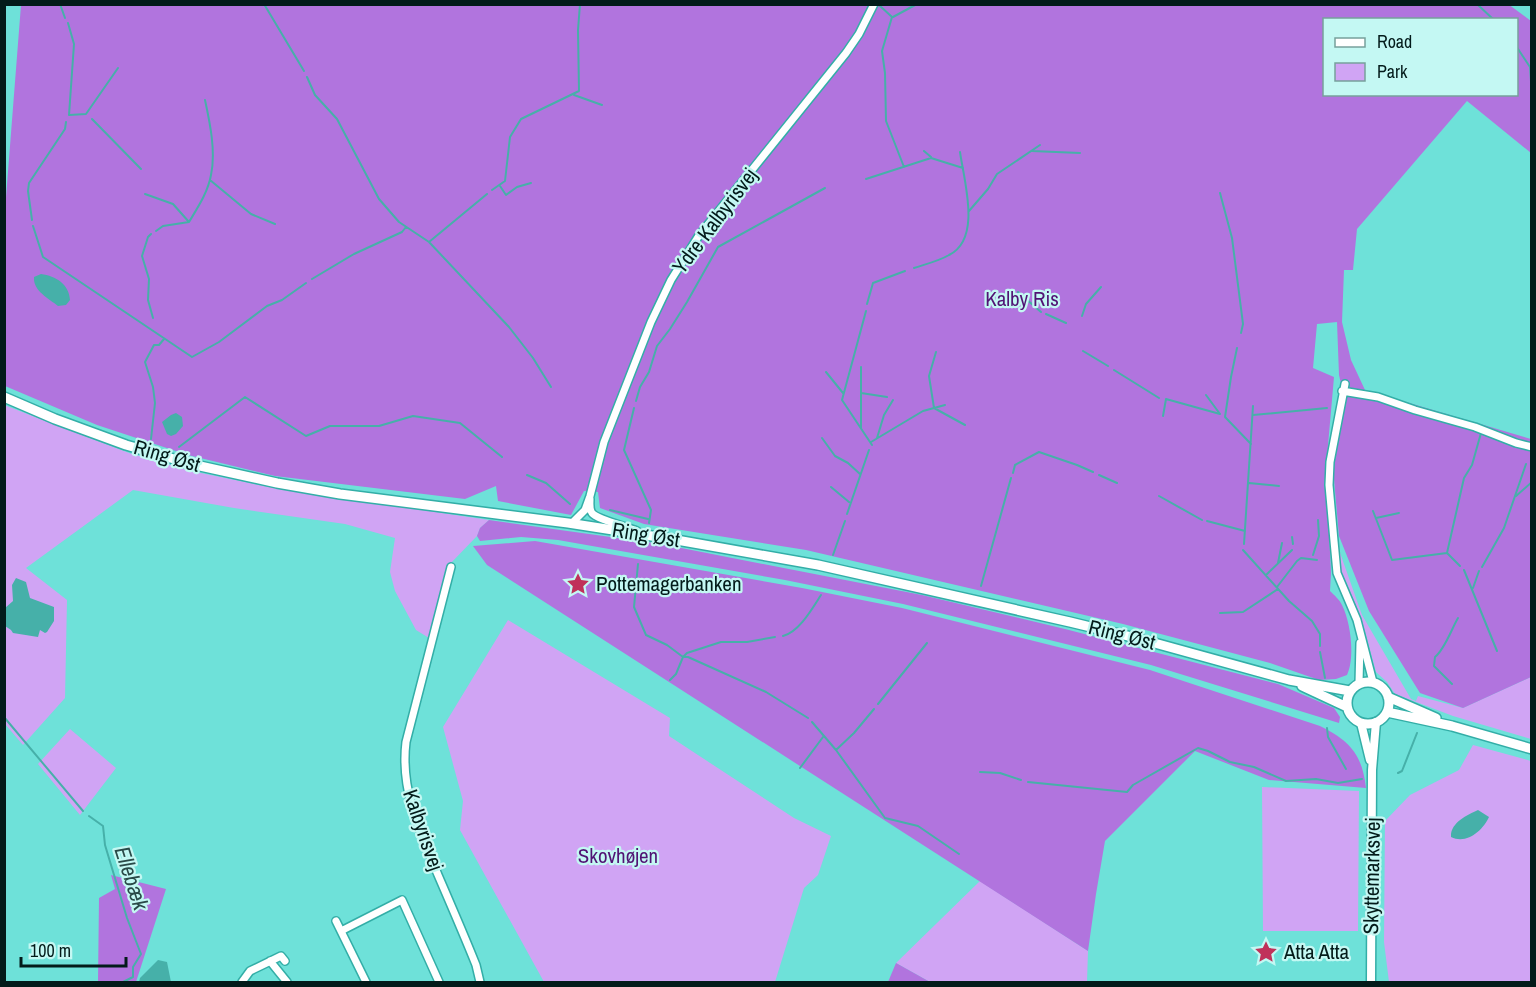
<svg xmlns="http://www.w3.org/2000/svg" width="1536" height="987" viewBox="0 0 1536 987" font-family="'Archivo Narrow',sans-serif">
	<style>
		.green { fill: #d0a4f4 }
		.forest { fill: #b174de; fill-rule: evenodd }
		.water { fill: #46b0a9 }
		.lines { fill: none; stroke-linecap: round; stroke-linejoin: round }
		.stream { stroke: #46b0a9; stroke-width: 2 }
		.minor-casing { stroke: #33aea7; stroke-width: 10 }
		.tertiary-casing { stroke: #33aea7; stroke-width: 11 }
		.secondary-casing { stroke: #33aea7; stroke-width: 12 }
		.minor { stroke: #fff; stroke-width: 7 }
		.tertiary { stroke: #fff; stroke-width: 8 }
		.secondary { stroke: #fff; stroke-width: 9 }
		.labels { text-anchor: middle; stroke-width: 4.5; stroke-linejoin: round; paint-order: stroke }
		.street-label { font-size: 21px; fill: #031b1a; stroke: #c4f8f3 }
		.park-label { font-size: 21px; fill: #511374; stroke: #c4f8f3 }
		.poi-label { font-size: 21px; fill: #031b1a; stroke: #c4f8f3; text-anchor: start }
		.water-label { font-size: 22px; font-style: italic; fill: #2a4a48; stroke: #c4f8f3 }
	</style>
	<rect width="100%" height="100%" fill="#6ee1d9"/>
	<!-- green -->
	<path class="green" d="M4 405 129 453 191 471 274 488 489 520 480 528 477 536 448 566 429 638 416 630 395 591 390 572 395 538 345 524 234 508 133 490 26 568 67 600 65 698 23 745 5 724Z
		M1339 550 1362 615 1411 699 1416 701 1418 696 1463 708 1531 677V739L1453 716 1395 694 1387 682 1376 672 1361 617 1341 571Z
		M508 620 670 718 669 736 794 818 831 836 818 875 804 888 775 982H544L460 830 463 801 443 727Z
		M70 729 116 768 80 815 38 764Z
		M1473 745 1531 761V982H1389L1384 942 1385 821 1410 795 1459 770Z
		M1262 787 1359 791 1358 931H1263Z
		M980 881 1088 951 1087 982H930L896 963Z"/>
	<!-- forest -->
	<path class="forest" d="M1508 4 1531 21V153L1467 101 1357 229 1353 270H1344L1342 322 1351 360 1365 390 1531 439V677L1463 708 1420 693 1369 611 1339 536 1333 468 1345 401 1339 375 1337 322 1317 324 1313 368 1334 377 1326 468 1331 573 1330 591C1334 595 1340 600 1342 605 1351 623 1355 658 1347 675L1336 679 1319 680 1270 663 1123 624 806 550 644 524 600 508 598 492 584 491 571 515 498 501 496 486 465 499 275 476 188 455 97 425 5 386V210L21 5ZM1324 20H1516V94H1324Z
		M489 520 661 544 922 595 1065 629 1278 684 1334 708 1340 717 1339 723 1151 665 903 604 785 580 558 540 521 537 480 541 477 536 480 528Z
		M535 541 802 588 902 608 1150 670 1320 726C1350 741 1362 754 1366 788L1269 780 1195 751 1105 841 1096 894 1088 951 487 565 473 546Z
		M111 875 166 889 136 982H98L99 898 115 889Z
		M896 963 930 982H888Z"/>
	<!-- water -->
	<path class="water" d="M41 274C56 276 69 284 70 300L66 305 58 306C48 298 33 291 34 277Z
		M176 413 182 417 183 426 176 434 171 436 167 434 162 422 171 415Z
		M16 578 26 582 30 598 54 607V621L47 632 45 633 40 630 38 637 13 633 11 630 5 626V608L13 601 12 585Z
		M1478 810 1489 817C1483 830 1467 845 1451 837 1450 823 1467 815 1478 810Z
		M158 960 167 962 171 982H139L140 978Z"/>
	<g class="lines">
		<!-- stream -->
		<path class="stream" d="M60 4 65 18
			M264 4 304 71
			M1477 4 1494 20
			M879 5 892 17 882 51 885 73 886 121 904 167
			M893 17 917 4
			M68 23 74 44 69 115 86 114 118 68
			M1516 46 1530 67 1532 95
			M307 77 315 95 337 119 379 199 399 222 429 242 509 327 533 358 551 387
			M574 95 602 105
			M92 119 141 169
			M924 151 931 157
			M1032 151 1080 153
			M866 179 931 158 963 168
			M210 180 251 214 275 224
			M500 186 506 195 517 187 531 183
			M492 190 505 181 510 137 521 119 579 91 578 30 580 4
			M1220 193 1232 238 1243 324 1241 333
			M145 194 173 204 189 222
			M969 211 988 189 997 174 1040 145
			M32 220 28 191 29 183 65 129 66 122
			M33 226 43 257 192 357 219 342 267 306 282 300 306 283
			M156 231 163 226 189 222C198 207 208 192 211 175 216 152 210 123 205 100
			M151 234 148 237 142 256 149 279 148 300 153 318
			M429 242 487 194
			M1531 248 1532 249
			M914 268C926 264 939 261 949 255 982 239 964 181 960 152
			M312 279 354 254 402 232 406 227
			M1018 292 1041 312
			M867 304 873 283 905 271
			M866 311 842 400 872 445
			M1046 314 1066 323
			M1082 316 1086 304 1101 287
			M1237 348 1231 377 1225 417 1251 444
			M1083 351 1108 366
			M936 352 929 376 934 408 965 425
			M861 367V428
			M1114 370 1159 398
			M826 372 843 393
			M861 393 887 397
			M1206 395 1220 414
			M636 401 640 387 649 372 657 346 670 329 687 302 718 247 825 188
			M634 408 624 450 651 510 649 523
			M1253 415 1327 408
			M1163 416 1166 399 1220 414
			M822 438 835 456 848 463 860 474
			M877 438 884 415 893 400
			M151 439 155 403 153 387 145 362 154 345H159L164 339
			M871 442 923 411 945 405
			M179 447 245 397 306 436 330 426H379L413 416 460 423 502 457
			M1013 473 1015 465 1039 452 1077 465 1093 472
			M527 475 546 483 570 504
			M1099 475 1117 483
			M1249 483 1279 486
			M831 487 849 502
			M1159 496 1202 520
			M1516 496 1532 482
			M610 510 648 519
			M1373 511 1392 560 1447 553
			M847 514 869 450
			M1376 518 1399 513
			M1207 521 1245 531
			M1292 537 1293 544
			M1244 544 1253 406
			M1243 550 1289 601 1312 621 1320 634V646
			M833 555 845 521
			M1313 555 1319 536 1318 520
			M1278 563 1282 543
			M638 564 634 607 646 635 667 645 683 657 676 674 670 680
			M1460 566 1447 553 1464 478 1472 465 1481 433
			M1482 567 1504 528 1526 464
			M1464 570 1497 651
			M1266 575 1292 550
			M981 586 1011 478
			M1277 587 1297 561 1301 558 1317 560
			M1473 588 1479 571
			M1220 613 1243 612 1278 589
			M783 636C799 632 812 609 821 595
			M1320 652 1325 678
			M683 657H688L766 692 808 718
			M683 657 687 653 721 642H747L775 637
			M1452 684 1434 666 1435 657C1445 649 1451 630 1458 618
			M878 704 927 643
			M4 717 83 811
			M812 722 836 750 885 818 918 826 959 854
			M1327 728 1328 737 1346 769
			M836 750 854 733 874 709
			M800 768 823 737
			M980 772 1000 773 1021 780
			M1398 773 1402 771 1417 733
			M1028 782 1127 792 1133 785 1198 748 1208 751 1230 762 1254 767 1286 781 1316 779 1338 783 1362 779
			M89 816 103 826 105 845 127 918 141 954 133 967V977L123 982"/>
		<!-- minor casing -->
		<g class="minor-casing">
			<path id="minor" d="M1345 384 1330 462 1329 485 1334 541 1337 573 1357 620 1373 682
				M1342 391 1378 397 1415 410 1475 427 1516 443 1532 447
				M590 499C590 504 589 509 592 513 596 519 628 527 637 531
				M572 523 585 510 590 496 604 442 651 322 671 280 698 237 846 53 859 34 874 4
				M451 567 406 742C400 790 420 832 438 875 451 905 464 935 476 965L480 982
				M1359 683 1360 643
				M336 921 366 982
				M341 931 402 900 439 982
				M270 961 287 982
				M242 982 250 971 281 956 285 961"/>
		</g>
		<!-- tertiary casing -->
		<g class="tertiary-casing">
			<path id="tertiary" d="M1361 723 1370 760
				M1371 982 1372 770 1376 722"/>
		</g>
		<!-- secondary casing -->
		<g class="secondary-casing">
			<path id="secondary" d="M4 397 55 419 126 445 191 464 277 483 340 494 568 523 671 539 818 565 1070 622 1140 639 1289 680 1350 691
				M1347 703a21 21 0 1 1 42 0a21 21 0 1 1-42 0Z
				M1302 686 1347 707
				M1388 697 1436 718
				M1387 712 1452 726 1532 749"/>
		</g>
		<!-- minor -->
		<use href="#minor" class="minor"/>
		<!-- tertiary -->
		<use href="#tertiary" class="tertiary"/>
		<!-- secondary -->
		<use href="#secondary" class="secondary"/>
	</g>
	<!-- icons -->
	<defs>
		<g id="sight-bare" transform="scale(1.8)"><path d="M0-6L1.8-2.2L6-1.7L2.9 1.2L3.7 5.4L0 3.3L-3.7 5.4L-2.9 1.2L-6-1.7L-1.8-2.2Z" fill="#c0315a" stroke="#c4f8f3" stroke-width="2.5" paint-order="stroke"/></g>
	</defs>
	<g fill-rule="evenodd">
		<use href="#sight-bare" x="578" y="584"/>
		<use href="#sight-bare" x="1266" y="952"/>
	</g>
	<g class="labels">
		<!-- street labels -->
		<g class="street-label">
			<text transform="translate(715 221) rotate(-53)" y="7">Ydre Kalbyrisvej</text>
			<text transform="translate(167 456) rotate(16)" y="7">Ring Øst</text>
			<text transform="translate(646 535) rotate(9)" y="7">Ring Øst</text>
			<text transform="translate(1122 635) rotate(14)" y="7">Ring Øst</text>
			<text transform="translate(423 830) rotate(71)" y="7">Kalbyrisvej</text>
			<text transform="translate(1372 876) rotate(-89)" y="7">Skyttemarksvej</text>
		</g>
		<!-- park labels -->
		<g class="park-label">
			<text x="1022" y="306">Kalby Ris</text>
			<text x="618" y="863">Skovhøjen</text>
		</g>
		<!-- poi labels -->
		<g class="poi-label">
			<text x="596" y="591">Pottemagerbanken</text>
			<text x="1284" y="959">Atta Atta</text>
		</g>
		<!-- water labels -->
		<g class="water-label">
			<text transform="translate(132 878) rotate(72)" y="8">Ellebæk</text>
		</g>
	</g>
	<!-- border -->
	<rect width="1536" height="987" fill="none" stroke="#031b1a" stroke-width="12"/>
	<!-- legend -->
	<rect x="1323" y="18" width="195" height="78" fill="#c4f8f3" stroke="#77a09c" stroke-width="1.5"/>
	<rect x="1335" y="38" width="30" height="9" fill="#ffffff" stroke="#77a09c" stroke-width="1.5"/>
	<text x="1377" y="48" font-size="18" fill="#031b1a">Road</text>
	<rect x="1335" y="63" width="30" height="18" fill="#d0a4f4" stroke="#77a09c" stroke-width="1.5"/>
	<text x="1377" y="78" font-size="18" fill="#031b1a">Park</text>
	<!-- scale -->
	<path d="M21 957v9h105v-9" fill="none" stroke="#031b1a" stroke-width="3"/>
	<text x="30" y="957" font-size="18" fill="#031b1a" stroke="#c4f8f3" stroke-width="4.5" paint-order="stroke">100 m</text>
</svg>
